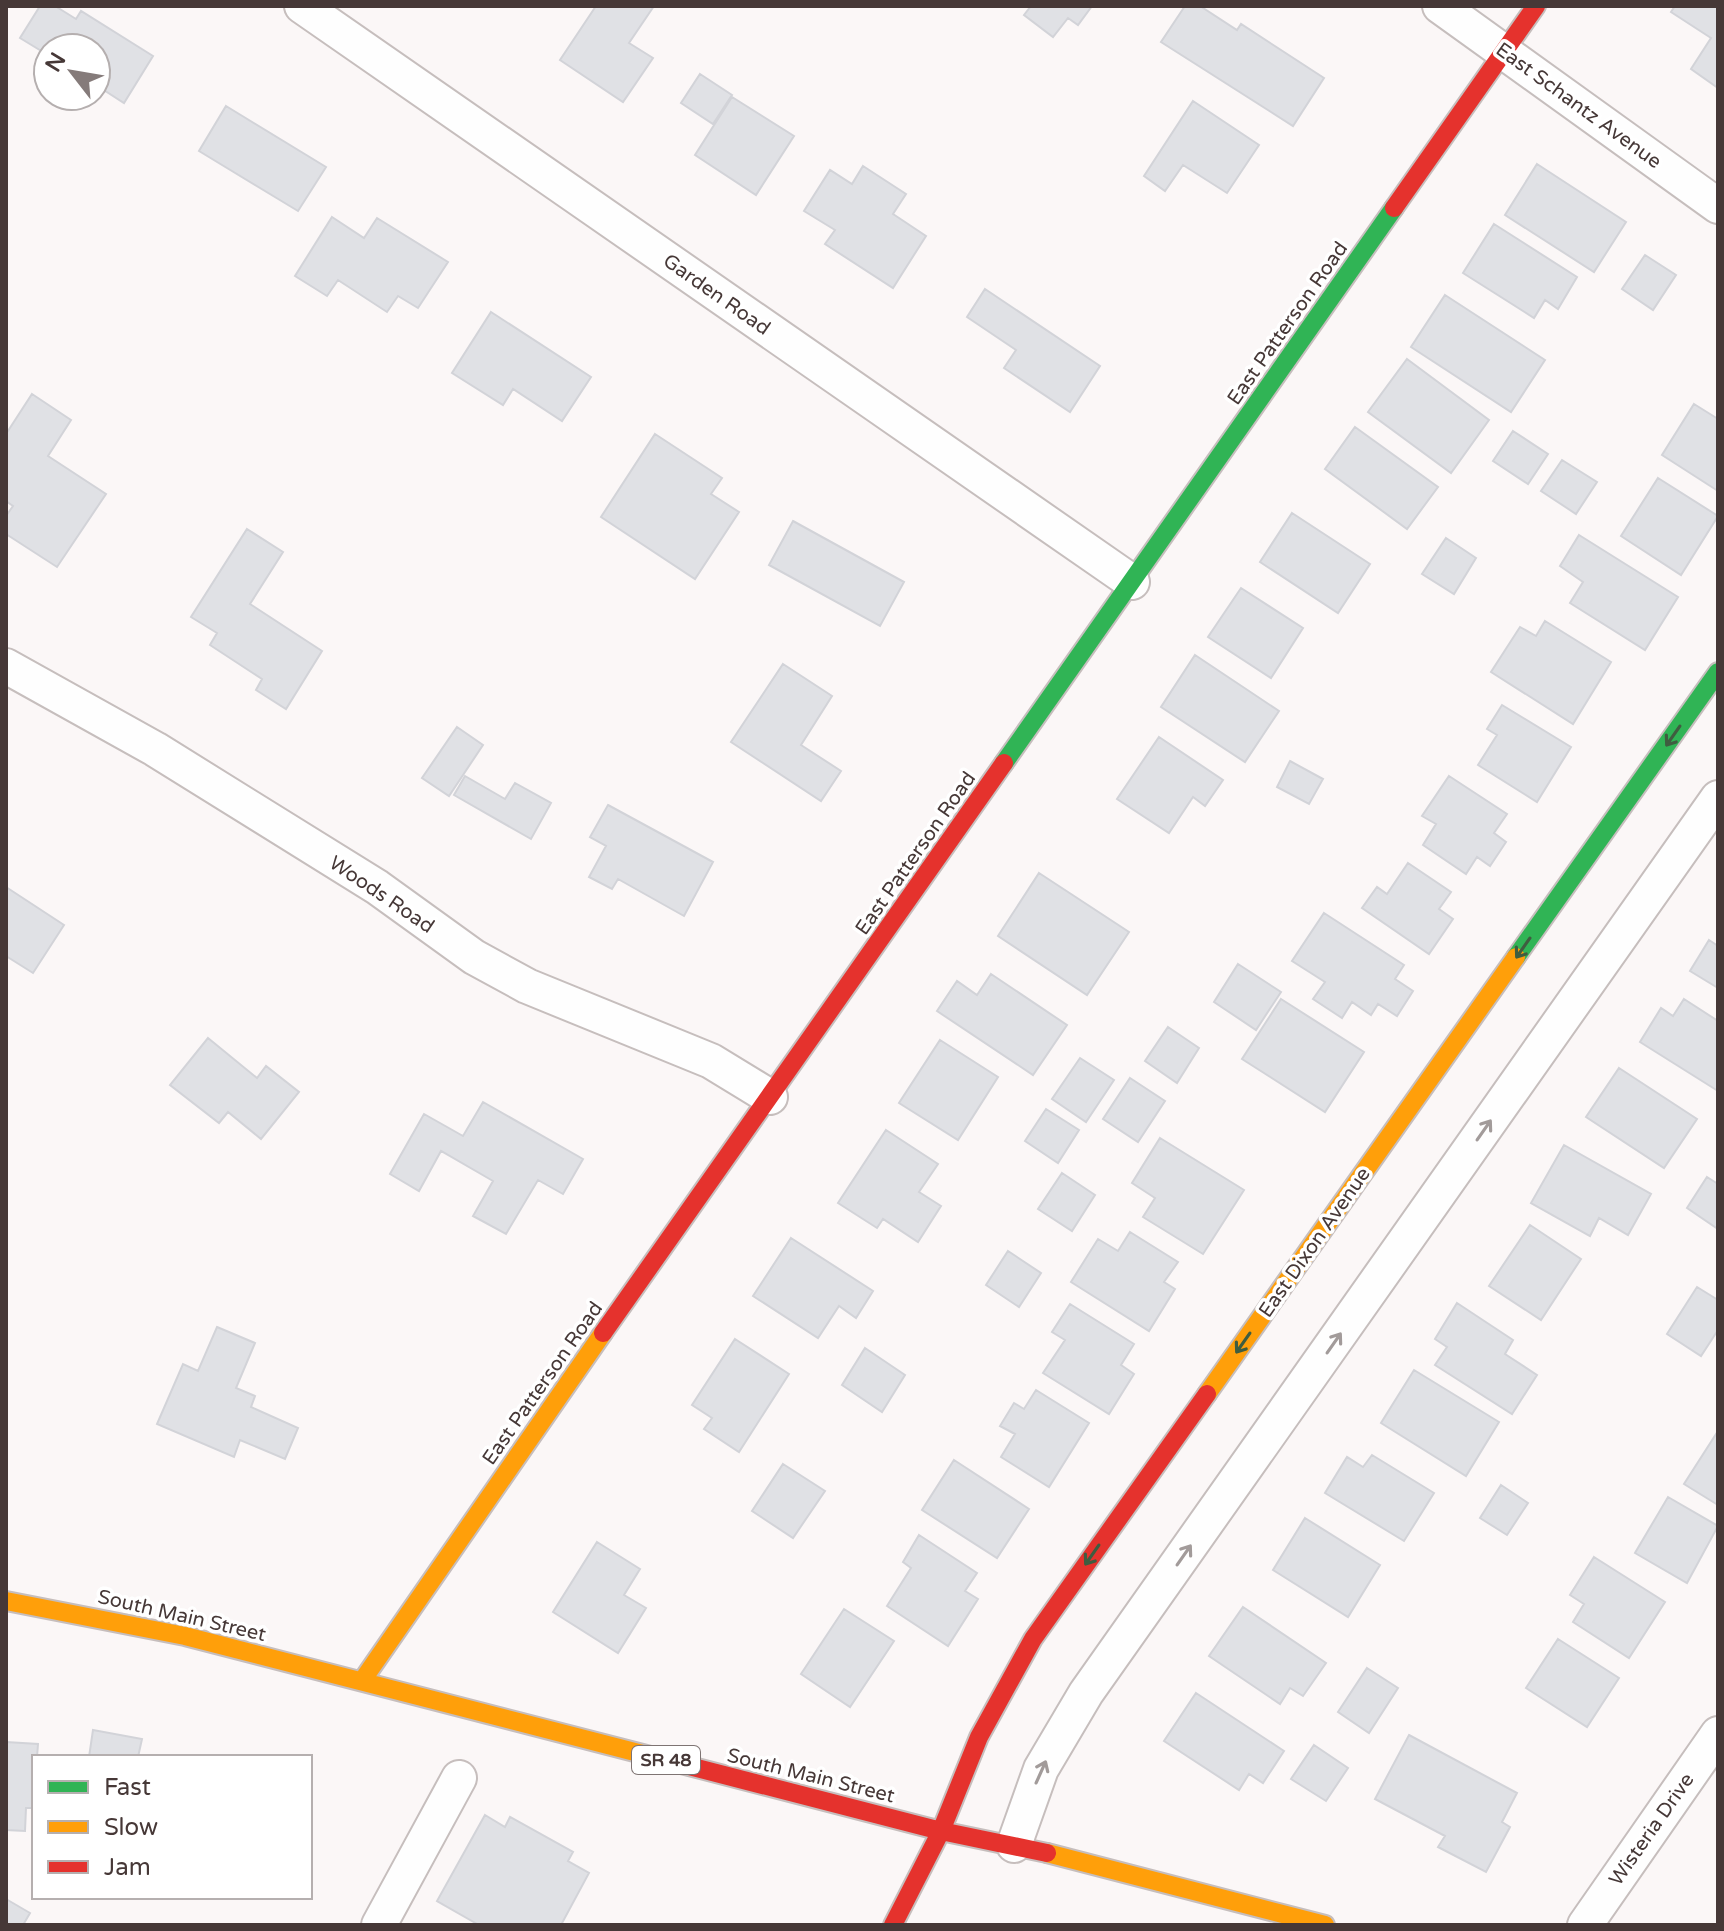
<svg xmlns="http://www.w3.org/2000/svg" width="1724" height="1931" viewBox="0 0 1724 1931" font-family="'Varela Round',sans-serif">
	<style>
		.building { fill: #e0e1e5; stroke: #d2d3d8; stroke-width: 2 }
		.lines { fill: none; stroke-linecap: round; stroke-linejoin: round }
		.street-casing { stroke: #c6bebd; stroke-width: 38 }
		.fast-casing { stroke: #c6bebd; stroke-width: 22 }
		.slow-casing { stroke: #c6bebd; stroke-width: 22 }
		.jam-casing { stroke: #c6bebd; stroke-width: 22 }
		.street { stroke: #fefefe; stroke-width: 34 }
		.fast { stroke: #30b455; stroke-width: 18 }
		.slow { stroke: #ff9f0a; stroke-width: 18 }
		.jam { stroke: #e5322d; stroke-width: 18 }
		.oneway { stroke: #3f5d40 }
		.oneway2 { stroke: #a29b9a }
		.labels { text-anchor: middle; stroke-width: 7; stroke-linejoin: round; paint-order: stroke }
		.shield { fill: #fff; stroke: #7e7473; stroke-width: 2 }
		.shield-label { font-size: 18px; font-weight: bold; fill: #463837 }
		.street-label { font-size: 20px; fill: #463837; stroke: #fff }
	</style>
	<rect width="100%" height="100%" fill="#fbf7f7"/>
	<!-- building -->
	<path class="building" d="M40 6H55L76 19 81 11 153 56 124 103 96 85V48H48V55L20 38Z
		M596 6H654L629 43 653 58 623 102 560 60Z
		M1031 6H1092L1078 25 1068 18 1053 37 1024 15Z
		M1185 6H1200L1237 30 1241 24 1324 78 1293 126 1161 42Z
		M1675 6H1718V88L1691 69 1711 38 1671 12Z
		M700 74 732 95 713 124 681 103Z
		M732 97 794 136 756 195 695 155Z
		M1193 101 1259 145 1227 193 1183 165 1165 191 1144 176Z
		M226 106 326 167 298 211 199 151Z
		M1537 164 1626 222 1594 272 1505 215Z
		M863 166 906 194 893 214 926 236 893 288 825 244 835 230 804 211 830 170 852 184Z
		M332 217 364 238 377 218 448 262 418 308 398 296 387 312 338 280 327 296 295 276Z
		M1494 224 1577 277 1558 309 1545 300 1534 318 1463 273Z
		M1645 255 1676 275 1653 310 1622 289Z
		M985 289 1100 366 1070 412 1004 368 1016 350 967 317Z
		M1445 295 1545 360 1511 412 1411 347Z
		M491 312 591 377 562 421 513 389 503 405 452 373Z
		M1407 359 1489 420 1451 473 1368 412Z
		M32 394 71 420 48 456 106 494 57 567 6 534V516L13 506 6 501V434Z
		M1694 404 1718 419V491L1662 455Z
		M1355 427 1438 487 1407 529 1325 469Z
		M1513 431 1548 454 1528 484 1493 461Z
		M655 434 722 478 711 494 739 512 695 579 601 517Z
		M1562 460 1597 482 1576 514 1541 491Z
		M1658 478 1718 516 1681 575 1621 536Z
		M1292 513 1370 564 1338 613 1260 562Z
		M793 521 904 582 880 626 769 565Z
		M247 529 283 552 250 604 322 651 286 709 256 690 262 679 210 645 217 633 191 617Z
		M1579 535 1678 597 1645 650 1570 603 1583 582 1560 566Z
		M1446 538 1476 558 1454 594 1422 574Z
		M1241 588 1303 628 1271 678 1208 637Z
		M1545 621 1611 662 1573 724 1491 672 1520 627 1536 636Z
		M1195 655 1279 711 1245 762 1161 707Z
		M783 664 832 696 801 745 841 771 821 801 731 742Z
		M1502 705 1571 747 1537 802 1478 765 1497 735 1487 729Z
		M457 727 483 745 449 796 422 778Z
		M1159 737 1223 780 1205 806 1193 797 1169 833 1117 799Z
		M1290 761 1323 779 1309 804 1277 787Z
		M465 776 505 799 515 783 551 803 531 839 454 795Z
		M1449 776 1507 814 1494 833 1506 842 1490 866 1477 857 1466 874 1423 845 1436 824 1422 816Z
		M608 805 713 862 684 916 618 879 612 889 589 877 606 846 590 837Z
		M1408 863 1451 892 1439 909 1453 919 1429 954 1362 908 1377 887 1387 894Z
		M1039 873 1129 932 1087 995 998 936Z
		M6 887 64 925 33 973 6 956Z
		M1324 913 1404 965 1395 979 1413 991 1397 1016 1378 1004 1371 1015 1352 1002 1342 1018 1313 999 1325 982 1292 961Z
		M1709 940 1718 946V988L1690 971Z
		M1238 964 1281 992 1256 1030 1214 1002Z
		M991 974 1067 1025 1033 1075 937 1011 957 981 977 995Z
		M1281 999 1364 1052 1325 1112 1242 1059Z
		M1684 999 1718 1021V1091L1640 1042 1661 1008 1673 1016Z
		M1168 1027 1199 1048 1177 1083 1145 1061Z
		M208 1038 257 1078 266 1066 299 1092 261 1139 228 1112 219 1123 170 1085Z
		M940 1040 998 1077 958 1140 899 1103Z
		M1080 1058 1114 1080 1086 1122 1052 1099Z
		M1619 1068 1697 1119 1664 1168 1586 1117Z
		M1130 1078 1165 1101 1138 1142 1103 1119Z
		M483 1102 583 1159 563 1194 538 1180 506 1234 473 1216 493 1181 441 1151 419 1191 390 1174 424 1114 463 1136Z
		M1046 1109 1079 1130 1058 1163 1025 1141Z
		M886 1130 938 1164 919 1192 941 1206 918 1242 883 1219 877 1228 838 1203Z
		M1160 1138 1244 1190 1203 1254 1143 1217 1155 1198 1132 1183Z
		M1564 1145 1651 1194 1628 1235 1599 1218 1590 1236 1531 1203Z
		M1062 1173 1095 1195 1072 1231 1038 1209Z
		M1707 1177 1718 1184V1229L1687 1208Z
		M1530 1225 1581 1259 1541 1320 1489 1286Z
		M1130 1232 1178 1262 1164 1282 1175 1289 1149 1331 1071 1282 1098 1239 1118 1251Z
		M791 1238 873 1291 856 1318 839 1306 818 1338 753 1296Z
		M1008 1251 1041 1273 1019 1307 986 1285Z
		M1697 1287 1718 1300V1330L1701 1356 1667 1334Z
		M1457 1303 1513 1340 1505 1354 1537 1375 1512 1414 1435 1365 1447 1347 1435 1339Z
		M1070 1304 1134 1344 1121 1365 1134 1374 1109 1414 1043 1373 1065 1340 1052 1332Z
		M217 1327 255 1343 236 1388 255 1396 251 1407 298 1428 285 1459 240 1440 234 1457 157 1424 183 1364 198 1371Z
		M735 1339 789 1374 739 1452 704 1429 712 1418 692 1405Z
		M865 1348 905 1375 882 1412 842 1385Z
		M1414 1370 1499 1422 1466 1476 1381 1423Z
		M1036 1390 1089 1423 1049 1487 1001 1457 1015 1434 1000 1426 1014 1403 1024 1409Z
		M1718 1431V1505L1684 1484Z
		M1372 1455 1434 1493 1404 1541 1325 1493 1347 1457 1363 1467Z
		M954 1460 1029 1509 997 1558 922 1510Z
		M783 1464 825 1491 793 1538 752 1511Z
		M1501 1485 1528 1503 1507 1535 1480 1518Z
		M1668 1497 1718 1526 1687 1583 1635 1553Z
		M1305 1518 1380 1565 1348 1617 1273 1570Z
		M919 1535 977 1573 965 1591 978 1599 948 1646 887 1606 911 1568 903 1562Z
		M597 1542 640 1569 624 1595 646 1608 618 1653 553 1612Z
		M1594 1557 1665 1602 1629 1658 1573 1622 1584 1604 1570 1595Z
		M1243 1607 1326 1663 1303 1696 1290 1688 1280 1704 1209 1656Z
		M844 1609 894 1641 850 1707 801 1674Z
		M1558 1639 1619 1678 1587 1727 1526 1688Z
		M1367 1668 1398 1688 1369 1733 1338 1712Z
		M1196 1693 1284 1751 1263 1783 1249 1774 1239 1790 1164 1741Z
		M93 1730 142 1739 138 1757H89Z
		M1409 1735 1517 1793 1502 1822 1510 1827 1486 1872 1438 1847 1445 1836 1375 1799Z
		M6 1742 38 1744 37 1757H34V1808H26L25 1831 6 1830Z
		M1314 1745 1348 1768 1326 1801 1291 1779Z
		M485 1815 505 1827 510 1817 573 1852 568 1861 589 1873 561 1925H479L437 1901Z
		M6 1899 30 1913 23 1925H6Z"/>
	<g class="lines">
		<!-- street casing -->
		<g class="street-casing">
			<path id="street" d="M302 6 1132 582
				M1440 6 1718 206
				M6 666 155 749 377 887 474 957 527 986 711 1061 770 1097
				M1014 1845 1041 1769 1086 1693 1718 798
				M379 1925 459 1778
				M1585 1925 1718 1734"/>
		</g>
		<!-- fast casing -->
		<g class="fast-casing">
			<path id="fast" d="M1004 763 1394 208
				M1516 957 1718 672"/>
		</g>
		<!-- slow casing -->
		<g class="slow-casing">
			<path id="slow" d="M1207 1394 1516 957
				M6 1601 185 1636 658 1758
				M362 1681 603 1333
				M1047 1853 1325 1925"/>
		</g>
		<!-- jam casing -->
		<g class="jam-casing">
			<path id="jam" d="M1394 208 1536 6
				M603 1333 1004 763
				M658 1758 941 1831 1047 1853
				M893 1925 941 1831 979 1737 1033 1639 1207 1394"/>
		</g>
		<!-- street -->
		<use href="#street" class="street"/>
		<!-- fast -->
		<use href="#fast" class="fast"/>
		<!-- slow -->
		<use href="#slow" class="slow"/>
		<!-- jam -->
		<use href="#jam" class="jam"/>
	</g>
	<!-- one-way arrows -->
	<defs><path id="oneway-shaft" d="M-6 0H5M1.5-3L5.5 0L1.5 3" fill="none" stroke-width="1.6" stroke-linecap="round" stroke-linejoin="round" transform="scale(2)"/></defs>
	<g class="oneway">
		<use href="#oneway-shaft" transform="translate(1673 736) rotate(125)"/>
		<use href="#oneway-shaft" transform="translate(1523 948) rotate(125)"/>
		<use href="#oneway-shaft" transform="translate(1243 1343) rotate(125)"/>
		<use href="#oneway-shaft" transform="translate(1092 1555) rotate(125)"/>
	</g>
	<g class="oneway2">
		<use href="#oneway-shaft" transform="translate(1484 1130) rotate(-55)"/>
		<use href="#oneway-shaft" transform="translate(1334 1343) rotate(-55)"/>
		<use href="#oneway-shaft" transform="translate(1184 1555) rotate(-55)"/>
		<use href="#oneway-shaft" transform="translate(1041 1772) rotate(-66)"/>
	</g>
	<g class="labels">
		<!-- shield labels -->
		<rect class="shield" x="632" y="1746" width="68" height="28" rx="6"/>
		<g class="shield-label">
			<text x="666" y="1766">SR 48</text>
		</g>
		<!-- street labels -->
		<g class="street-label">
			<text transform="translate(1579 105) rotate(36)" y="7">East Schantz Avenue</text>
			<text transform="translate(717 294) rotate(35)" y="7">Garden Road</text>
			<text transform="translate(1287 323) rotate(-55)" y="7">East Patterson Road</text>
			<text transform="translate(915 853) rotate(-55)" y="7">East Patterson Road</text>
			<text transform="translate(382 894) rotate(34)" y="7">Woods Road</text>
			<text transform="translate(1314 1242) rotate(-55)" y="7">East Dixon Avenue</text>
			<text transform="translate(542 1383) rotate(-55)" y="7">East Patterson Road</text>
			<text transform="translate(182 1615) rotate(13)" y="7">South Main Street</text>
			<text transform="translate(811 1775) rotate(14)" y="7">South Main Street</text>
			<text transform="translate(1651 1829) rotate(-55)" y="7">Wisteria Drive</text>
		</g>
	</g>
	<!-- border -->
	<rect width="1724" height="1931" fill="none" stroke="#463837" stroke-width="16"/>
	<!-- legend -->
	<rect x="32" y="1755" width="280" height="144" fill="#ffffff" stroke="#b5afaf" stroke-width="2"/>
	<rect x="48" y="1781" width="40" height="12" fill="#30b455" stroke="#b5afaf" stroke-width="2"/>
	<text x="104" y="1795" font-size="24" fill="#463837">Fast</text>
	<rect x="48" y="1821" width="40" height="12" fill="#ff9f0a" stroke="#b5afaf" stroke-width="2"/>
	<text x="104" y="1835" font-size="24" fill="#463837">Slow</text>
	<rect x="48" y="1861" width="40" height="12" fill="#e5322d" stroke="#b5afaf" stroke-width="2"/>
	<text x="104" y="1875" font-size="24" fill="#463837">Jam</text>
	<!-- north arrow -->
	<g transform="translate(72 72) rotate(301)"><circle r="38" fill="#ffffff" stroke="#b5afaf" stroke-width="2"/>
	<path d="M0-6L14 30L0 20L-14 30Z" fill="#857b7a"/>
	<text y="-12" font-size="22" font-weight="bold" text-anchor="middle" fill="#463837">N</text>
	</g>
</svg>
